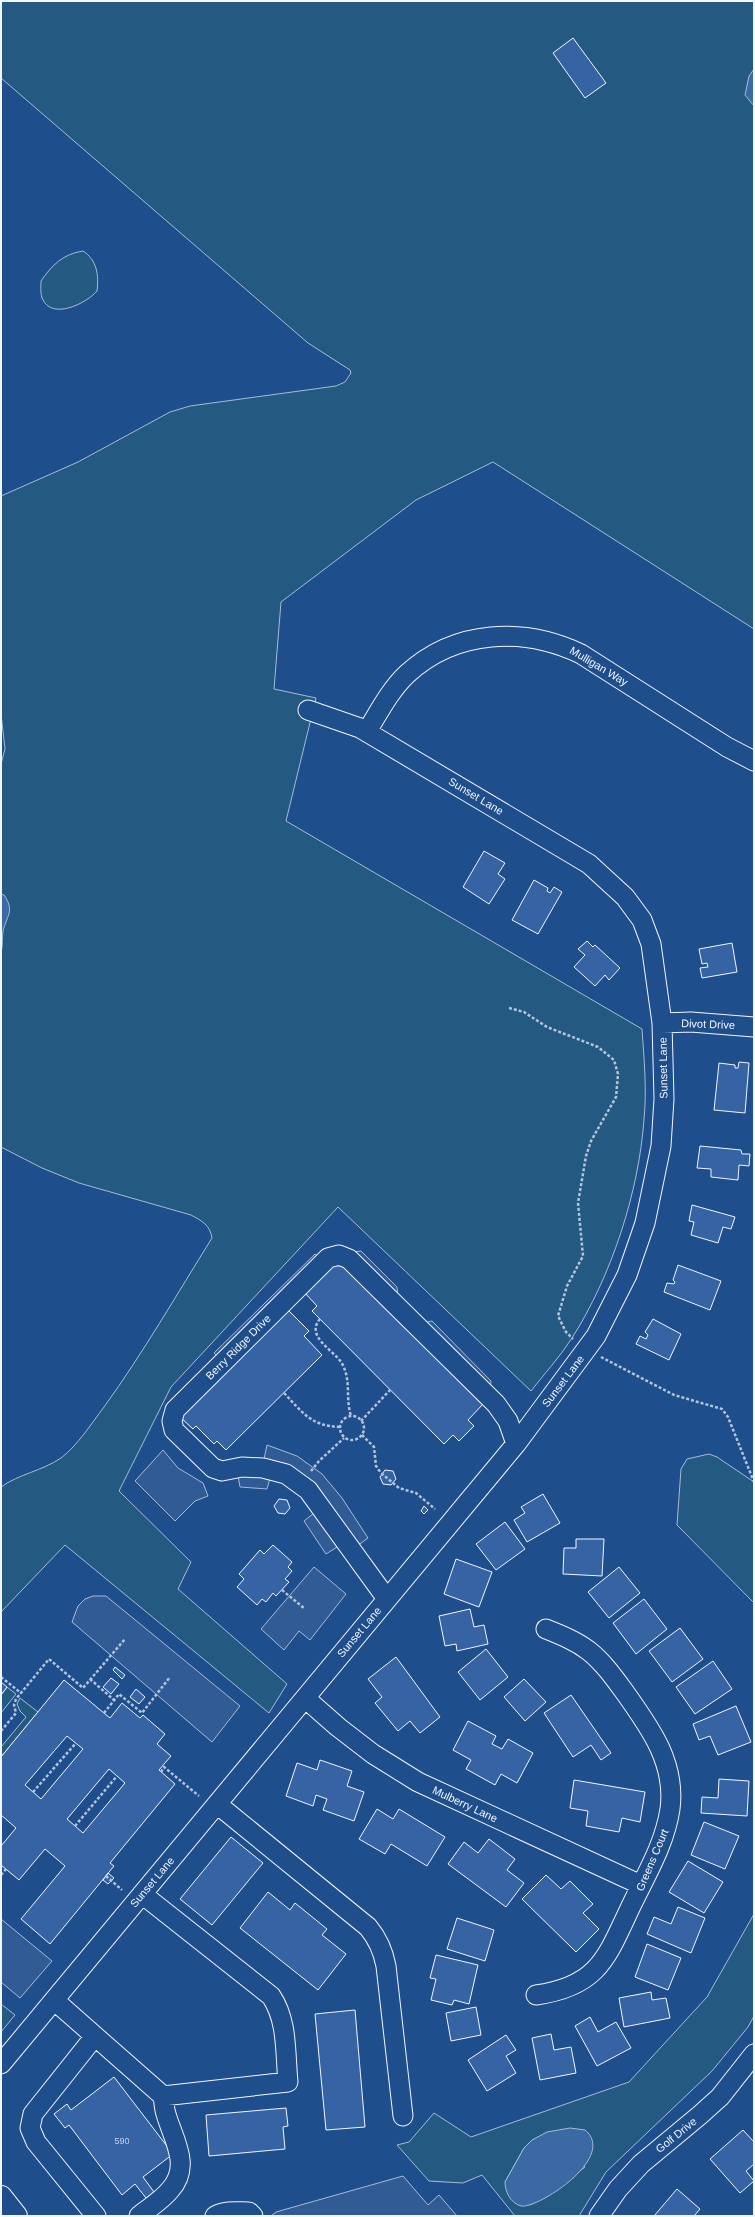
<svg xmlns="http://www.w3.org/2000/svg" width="755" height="2217" viewBox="0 0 755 2217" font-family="Helvetica,sans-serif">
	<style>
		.green { fill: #245a82; stroke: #a8bbd7; fill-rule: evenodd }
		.parking { fill: #305b95; stroke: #a8bbd7 }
		.water { fill: #3b69a3; stroke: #a8bbd7 }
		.building { fill: #3563a3; stroke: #f2f6ff; fill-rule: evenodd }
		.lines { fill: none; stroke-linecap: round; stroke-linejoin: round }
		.minor-casing { stroke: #f2f6ff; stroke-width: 21 }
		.major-casing { stroke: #f2f6ff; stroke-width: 24 }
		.path { stroke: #b3c4dc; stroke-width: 2.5; stroke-dasharray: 3 2; stroke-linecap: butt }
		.minor { stroke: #1f4e8c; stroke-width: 19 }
		.major { stroke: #1f4e8c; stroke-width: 22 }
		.labels { text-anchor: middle; stroke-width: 3; stroke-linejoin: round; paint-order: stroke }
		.number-label { font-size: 9px; fill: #c3d1e8 }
		.street-label { font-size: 11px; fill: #f2f6ff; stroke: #1f4e8c }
	</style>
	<rect width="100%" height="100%" fill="#1f4e8c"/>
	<!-- green -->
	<path class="green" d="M1 1H754V629L493 462 416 500 281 602 274 689 316 698 286 821 642 1029C644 1059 647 1089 644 1119 639 1192 611 1277 572 1338 560 1357 544 1374 531 1391L338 1207 171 1387 119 1491 191 1562 178 1589 287 1684 269 1713 65 1545 1 1612V1487C19 1474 42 1471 61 1458 78 1445 91 1424 104 1407 143 1353 177 1294 212 1238 210 1225 202 1221 191 1215L79 1183 42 1168 1 1147V764L5 749 1 714V496L78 462 170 412 190 406 336 386 345 382 351 373 350 370 308 343 1 78Z
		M83 251C97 260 99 275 97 291 87 303 53 320 43 300 40 295 41 287 41 281 52 265 63 254 83 251Z
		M709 1454 717 1457 754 1482V1603L677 1525 681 1469 687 1459Z
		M7 1687 16 1694 1 1713V1695Z
		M20 1698 38 1712 1 1757V1747L26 1717 20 1711 17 1704Z
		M754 1914V2016L748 2027 712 2071 606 2172 579 2216H515L482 2175 463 2183 429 2181 397 2145 409 2142 434 2113 471 2137 629 2082 707 1997ZM524 2148 585 2167 547 2196 530 2205 505 2182Z
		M1 2004 15 2015 1 2032Z"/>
	<!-- parking -->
	<path class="parking" d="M361 1251 397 1287 398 1298 353 1252Z
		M315 1254 320 1258 219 1358 214 1353Z
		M432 1321 491 1381 490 1390 423 1323Z
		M267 1445 297 1456 322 1474 342 1498 368 1538 357 1546 264 1459Z
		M163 1450 178 1468 203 1483 208 1496 195 1501 175 1521 135 1481Z
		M254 1475 270 1478 267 1489 240 1487 238 1476Z
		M314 1513 337 1547 326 1554 304 1521Z
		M314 1567 346 1594 310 1640 299 1631 284 1650 261 1629Z
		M93 1596H106L240 1706 212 1742 72 1622 78 1606 85 1599Z
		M1 1919 52 1961 20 1998 1 1982Z
		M403 2176 428 2205 439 2195 457 2216H271L276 2212Z"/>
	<!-- water -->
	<path class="water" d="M754 69V106L745 95 749 76Z
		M1 894 4 895C15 911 7 915 3 931 2 938 3 945 1 953Z
		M570 2128 585 2130C618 2157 538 2209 521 2206 510 2203 505 2191 505 2182L524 2148 532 2140 547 2132Z"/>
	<!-- building -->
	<path class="building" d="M573 38 606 83 585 98 553 53Z
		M484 851 505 863 498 874 505 879 489 904 463 887Z
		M534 880 548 888 547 891 550 893 554 887 562 892 538 934 512 920Z
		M587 941 593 947 595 945 620 968 609 980 605 975 595 986 574 967 585 955 578 949Z
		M732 943 737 972 702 978 700 968 708 967 707 963 702 964 699 949Z
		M739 1062 749 1063 745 1113 714 1110 719 1063 735 1065V1068H738Z
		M700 1146 741 1150 742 1154H750L749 1166 739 1165 738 1180 711 1177V1169L697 1168Z
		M692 1205 735 1217 731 1229 723 1227 718 1243 691 1235 694 1222 689 1221Z
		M340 1258 484 1403 468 1420 474 1426 459 1441 453 1435 444 1444 312 1311 317 1306 305 1293Z
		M678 1265 721 1281 710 1310 664 1292 667 1283 674 1284 675 1282 673 1280Z
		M288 1310 309 1331 304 1336 322 1355 226 1450 217 1441 214 1444 196 1426 193 1429 180 1417Z
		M653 1319 681 1334 669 1360 636 1344 640 1336 646 1339 648 1335 645 1332Z
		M385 1470 393 1471 396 1479 391 1485 383 1484 380 1477Z
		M543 1494 560 1523 527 1542 514 1520 525 1513 521 1507Z
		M279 1499 287 1500 290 1508 285 1514 278 1513 274 1506Z
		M424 1506 428 1510 424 1514 421 1511Z
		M505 1522 525 1549 496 1570 476 1544Z
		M576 1539H604L602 1576 563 1574 564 1548H576Z
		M273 1545 292 1562 288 1567 292 1571 285 1579 289 1582 276 1596 273 1593 266 1602 262 1599 257 1605 237 1587 244 1579 239 1574 260 1550 264 1554Z
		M456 1559 492 1572 479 1607 444 1594Z
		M619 1567 640 1593 609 1618 588 1592Z
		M644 1599 667 1629 636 1654 613 1623Z
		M470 1609 474 1627 484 1625 488 1644 457 1651 456 1644 445 1646 439 1616Z
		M680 1628 703 1659 672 1682 649 1651Z
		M486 1649 508 1677 480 1700 458 1672Z
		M396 1657 440 1717 420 1733 410 1721 398 1731 375 1703 382 1697 368 1679Z
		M713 1661 732 1689 695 1714 676 1687Z
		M115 1667 125 1675 122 1679 113 1670Z
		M111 1678 119 1684 111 1694 103 1687Z
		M524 1679 546 1702 525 1721 504 1697Z
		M64 1680 110 1718 122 1703 140 1718 143 1715 165 1734 157 1744 171 1756 159 1770 175 1784 110 1863 114 1866 50 1944 21 1919 65 1866 45 1849 19 1880 1 1865V1846L16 1828 1 1815V1757ZM67 1736 83 1749 41 1799 25 1785ZM109 1769 125 1783 83 1833 67 1819Z
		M1 1682 7 1687 1 1695Z
		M136 1689 145 1697 139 1704 130 1697Z
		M571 1695 611 1753 601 1760 591 1745 573 1757 544 1713Z
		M736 1706 751 1742 718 1755 710 1736 699 1740 693 1724Z
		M468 1721 496 1736 492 1744 502 1749 508 1739 533 1753 517 1783 501 1774 495 1785 466 1769 471 1760 453 1750Z
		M320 1760 352 1771 347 1786 364 1792 354 1821 323 1810 327 1799 316 1795 313 1806 286 1796 297 1763 317 1770Z
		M719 1779 749 1781 747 1816 701 1813 702 1797 718 1798Z
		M574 1780 645 1792 640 1822 622 1818 619 1832 586 1826 588 1811 570 1808Z
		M377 1809 393 1819 399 1809 445 1837 427 1866 391 1844 385 1854 359 1839Z
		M704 1822 739 1836 725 1869 691 1855Z
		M231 1837 263 1863 212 1925 180 1899Z
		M489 1839 515 1859 507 1870 524 1883 506 1907 448 1864 464 1842 478 1853Z
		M688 1861 723 1882 704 1913 669 1892Z
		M108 1873 114 1878 108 1884 103 1880Z
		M546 1875 561 1889 570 1881 593 1904 583 1913 599 1929 576 1952 522 1899Z
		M268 1892 290 1910 295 1903 327 1929 322 1935 346 1954 318 1990 240 1928Z
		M678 1907 705 1918 691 1953 647 1934 654 1917 671 1924Z
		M457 1918 494 1930 485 1961 447 1949Z
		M647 1944 681 1958 668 1990 635 1977Z
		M436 1955 478 1965 469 2004 454 2000 452 2005 431 2000 436 1979 430 1978Z
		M651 1992 652 2000 666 1998 670 2018 624 2027 619 1998Z
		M476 2007 481 2035 451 2041 446 2013Z
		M355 2010 365 2127 326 2130 315 2014Z
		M590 2017 598 2032 616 2022 631 2048 597 2066 575 2026Z
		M551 2034 554 2050 571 2047 576 2073 540 2080 532 2038Z
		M506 2035 516 2050 506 2056 516 2073 487 2091 468 2060Z
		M114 2077 173 2154 143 2177 154 2192 146 2198 135 2184 122 2195 69 2125 65 2128 54 2114 67 2104 71 2110Z
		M286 2108 288 2126 283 2127 285 2149 209 2156 206 2115Z
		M743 2130 754 2142V2164L746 2171 754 2181 740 2193 710 2159Z
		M677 2189 700 2209 694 2216H654Z"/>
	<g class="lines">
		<!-- minor casing -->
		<g class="minor-casing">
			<path id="minor" d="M367 731C379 712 390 690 407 674 456 629 524 627 581 654L727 747 754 761
				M662 1023 691 1022 754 1027
				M387 1599 308 1490 286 1474 263 1468 242 1467 222 1471 213 1468 174 1430 172 1421 175 1410 328 1258 339 1255 349 1259 496 1404 508 1421 516 1444
				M305 1698 338 1727 373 1754 418 1782 641 1885
				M217 1804 368 1927C378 1939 383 1950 386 1966L403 2116
				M142 1894 271 1996C288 2021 285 2053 288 2082L163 2096
				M536 1995C600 1986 607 1956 632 1904 647 1873 665 1843 670 1809 676 1764 651 1729 626 1694 615 1679 604 1663 589 1651 576 1641 561 1635 546 1629
				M54 2000 163 2096C164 2102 164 2108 166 2114 173 2139 192 2166 170 2190 162 2200 149 2208 139 2216
				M95 2036 33 2114 30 2128 36 2142 96 2216
				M1 2064 516 1444 596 1336 627 1275 645 1223 661 1146 664 1099 662 1023 651 944 642 920 625 897 589 864 360 728 308 710
				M215 2216C226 2210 238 2212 249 2212L253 2216
				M599 2216 618 2189 641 2164 700 2115 720 2097 754 2054"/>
		</g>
		<!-- major casing -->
		<g class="major-casing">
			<path id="major" d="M1 2197 16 2216"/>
		</g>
		<!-- path -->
		<path class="path" d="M509 1008 524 1012 547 1027 598 1047 614 1060 618 1074 616 1097 591 1141 586 1156 578 1203 583 1256 567 1286 558 1316 566 1332 573 1339
			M320 1319C305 1336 333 1350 341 1362 352 1379 345 1398 351 1416
			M601 1357 674 1395 722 1409 728 1417 754 1482
			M284 1393C303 1413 311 1426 340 1427
			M340 1428a12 12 0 1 1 24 0a12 12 0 1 1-24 0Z
			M361 1421 390 1390
			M362 1435 374 1447 376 1466 381 1473 399 1488 416 1493 435 1509
			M311 1471 319 1461 344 1438
			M282 1590 305 1609
			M1 1677 21 1693
			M90 1679 114 1700
			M104 1713 119 1694 142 1713 170 1677
			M1 1731 16 1713 14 1705 16 1699 49 1659 83 1688 125 1639
			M161 1772 164 1767 199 1796
			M33 1792 76 1743
			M75 1826 117 1776
			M1 1875 6 1869
			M106 1876 122 1890"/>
		<!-- minor -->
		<use href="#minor" class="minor"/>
		<!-- major -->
		<use href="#major" class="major"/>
	</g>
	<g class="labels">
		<!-- number labels -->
		<g class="number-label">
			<text x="122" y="2144">590</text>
		</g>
		<!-- street labels -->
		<g class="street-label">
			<text transform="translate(599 666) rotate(31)" y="4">Mulligan Way</text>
			<text transform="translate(476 796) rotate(31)" y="4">Sunset Lane</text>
			<text transform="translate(708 1024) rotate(2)" y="4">Divot Drive</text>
			<text transform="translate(663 1068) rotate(-91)" y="4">Sunset Lane</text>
			<text transform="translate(238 1347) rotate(-45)" y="4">Berry Ridge Drive</text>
			<text transform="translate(563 1381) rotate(-53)" y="4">Sunset Lane</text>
			<text transform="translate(359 1632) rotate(-50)" y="4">Sunset Lane</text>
			<text transform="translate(465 1804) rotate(25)" y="4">Mulberry Lane</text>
			<text transform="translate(652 1860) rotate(-67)" y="4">Greens Court</text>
			<text transform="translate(152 1882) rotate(-50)" y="4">Sunset Lane</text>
			<text transform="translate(676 2135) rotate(-39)" y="4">Golf Drive</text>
		</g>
	</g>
	<!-- border -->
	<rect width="755" height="2217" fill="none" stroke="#f2f6ff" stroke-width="4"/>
</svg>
